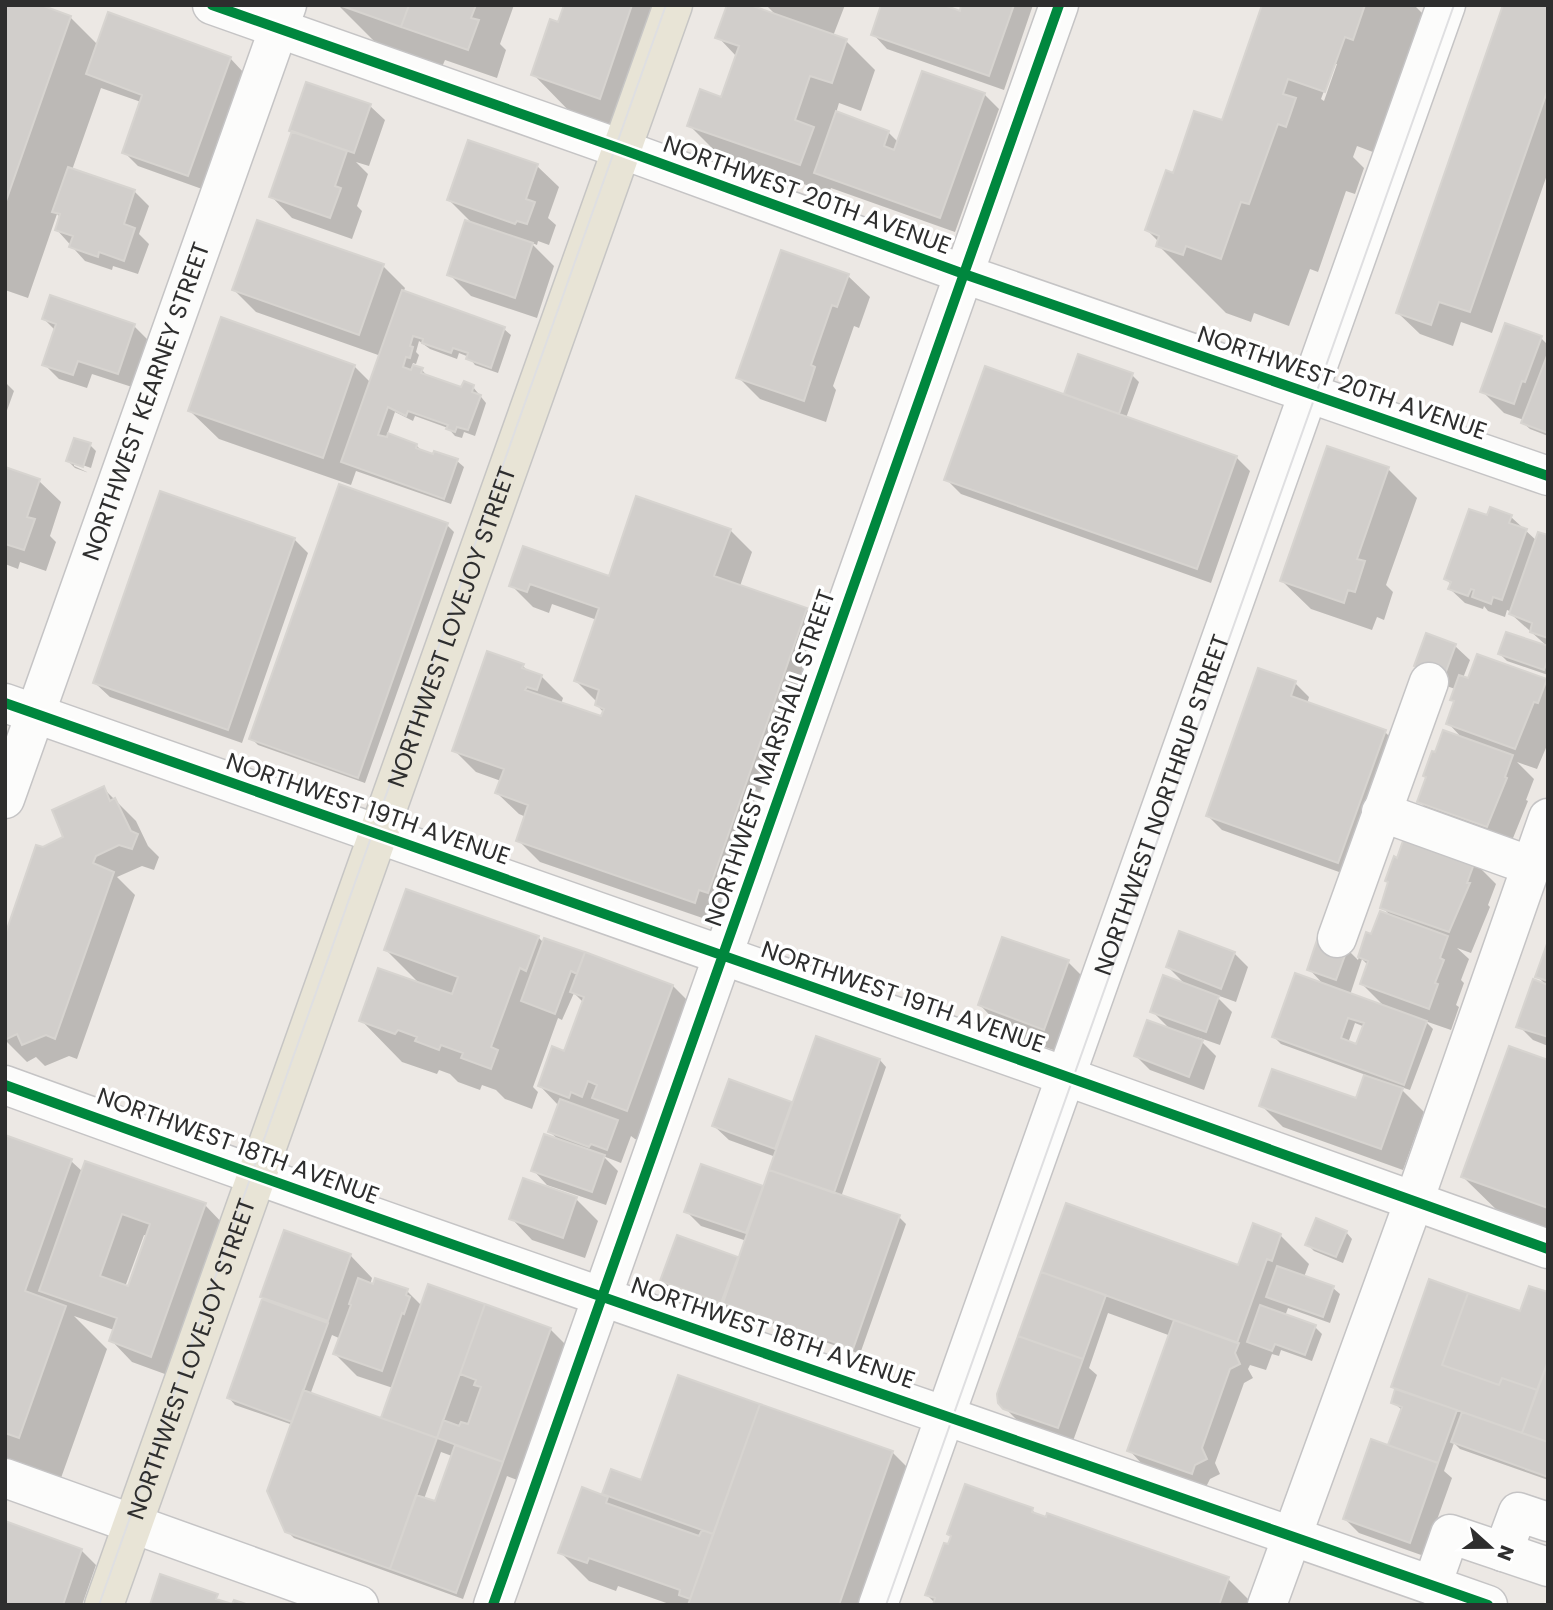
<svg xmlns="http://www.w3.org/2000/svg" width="1553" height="1610" viewBox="0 0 1553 1610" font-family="Poppins,sans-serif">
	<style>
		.shadow { fill: #0003; fill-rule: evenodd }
		.building { fill: #d1cecb; stroke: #d7d4d0; stroke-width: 2; fill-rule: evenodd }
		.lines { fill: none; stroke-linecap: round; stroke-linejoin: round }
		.minor-casing { stroke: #c5c4c5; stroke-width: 41 }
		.major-casing { stroke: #c6c5c4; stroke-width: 41 }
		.minor { stroke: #fcfcfb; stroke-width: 38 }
		.major { stroke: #e8e4d6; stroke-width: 38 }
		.tram { stroke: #dfdfe1; stroke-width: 2 }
		.cycleway-casing { stroke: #fff; stroke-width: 15 }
		.cycleway { stroke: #00873e; stroke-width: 10 }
		.labels { text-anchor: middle; stroke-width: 7; stroke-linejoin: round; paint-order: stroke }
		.street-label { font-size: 24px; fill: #2e2e2e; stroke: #fff }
	</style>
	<rect width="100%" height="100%" fill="#ece8e4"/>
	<!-- shadow -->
	<path class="shadow" d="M5 5 70 17 98 45 230 58 244 73 202 189 138 166 124 152 141 102 101 88 72 170 134 191 149 206 139 234 149 244 138 274 113 266 112 270 85 261 57 230 61 218 57 214 28 298 5 290Z
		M338 5H514L500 44 506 50 497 78 445 60 442 67 377 44Z
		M566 5H687L641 139 574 116 533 74 559 25Z
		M766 5H845L833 36 846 41 875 70 861 111 839 103 836 113 888 132 899 143 923 73 985 95 999 109 955 232 831 188 829 193 718 154 689 125 722 99 737 57 718 37 777 16Z
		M963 5H1033L1004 90 887 49 873 34 961 13Z
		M1264 5H1414L1446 37 1394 160 1357 146 1353 157 1364 168 1355 194 1346 191 1318 272 1310 269 1289 326 1254 313 1251 322 1226 313 1158 245 1159 242 1147 230 1174 175 1223 122ZM1334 64H1337L1324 101 1321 99Z
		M1548 5V172L1492 333 1461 322 1453 346 1420 334 1398 313Z
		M307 84 370 106 385 120 369 166 356 162 368 174 357 206 362 211 352 239 292 218 271 196Z
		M537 166 559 187 548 218 556 225 549 245 538 241 537 245 530 242 554 266 537 318 471 296 449 274 474 225 449 200Z
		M383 266 405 288 403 293 504 329 511 335 498 373 475 365 469 357 459 353 457 359 430 349 419 341 416 352 419 355 416 364 413 363 412 366 422 370 429 378 463 389 473 387 486 403 475 436 464 432 462 438 455 436 448 428 415 416 413 421 395 412 387 435 416 445 423 452 457 461 464 467 451 504 356 471 351 485 219 439 190 411 354 366 371 383 381 356 256 312 234 290Z
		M848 276 870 297 859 328 854 326 833 386 836 390 826 422 760 399 738 377Z
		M44 319 134 326 148 340 132 387 92 374 87 388 59 379 44 364 56 331Z
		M1541 338 1548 345V436L1530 429 1523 423 1524 420 1504 413 1482 391Z
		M1132 375 1139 382 1126 418 1236 457 1250 471 1211 583 961 494 946 479 1071 398 1066 393Z
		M5 382 14 391 5 416Z
		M90 445 96 451 91 468 74 462V466L89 473 75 468 68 461Z
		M1388 469 1417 498 1386 585 1393 592 1384 620 1377 617 1372 630 1311 609 1282 581Z
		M5 473 39 481 61 502 50 536 56 542 46 571 20 562 18 569 5 564Z
		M1488 517H1511L1537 541 1548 537V647L1511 614 1512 612 1507 610 1505 617 1488 611 1484 606 1483 609 1465 603 1450 589 1452 585 1446 579Z
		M447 525 454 532 365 783 258 745 251 738Z
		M730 530 752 552 740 586 806 609 827 631 717 923 540 862 518 840 526 817 519 814 497 793 501 781 476 772 454 750 523 666 529 672 541 676 563 698 561 704 602 719 604 713 597 705V702L576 681 597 620 552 604 549 613 533 607 511 585 524 548 610 578Z
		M294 539 308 553 242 743 110 697 95 683Z
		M1455 646 1470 660 1463 678 1548 682V743L1537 769 1517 762 1534 779 1526 800 1528 801 1509 848 1441 823 1419 801 1464 740 1448 723 1455 703 1452 699 1455 689 1430 680Z
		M1548 648V675L1507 661 1500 654Z
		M1295 683 1309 697 1307 704 1385 732 1399 746 1353 877 1222 830 1208 816Z
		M104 789 136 821 148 846 159 857 154 870 142 866 117 877 135 895 77 1059 69 1056 45 1066 36 1057 27 1062 5 1040V940L43 849 66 837Z
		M1474 862 1496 884 1488 905 1490 907 1471 953 1457 948 1469 959 1461 980 1464 983 1456 1005 1459 1007 1451 1030 1425 1021 1433 1029 1410 1090 1398 1086 1424 1112 1403 1170 1283 1127 1261 1105 1357 1101 1366 1075 1281 1044 1274 1037 1325 986 1309 969 1347 949 1358 960 1367 934 1372 936 1393 918 1382 907ZM1362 959 1368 965 1362 984 1385 1007 1350 995ZM1355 1023 1365 1027 1358 1046 1348 1043Z
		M407 891 538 937 544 943 673 986 714 1027 668 1151 635 1139 631 1136 621 1163 603 1156 618 1171 606 1205 547 1185 533 1170 560 1141 550 1132 559 1106 540 1086 565 1053 584 1003 574 993 562 1020 558 1018 533 1087 538 1092 532 1109 505 1099 496 1090 482 1085 480 1090 458 1082 450 1074 439 1070 437 1074 402 1062 361 1020 421 985 386 950Z
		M1003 939 1068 962 1097 991 1073 1057 1008 1034 980 1005Z
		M1548 946V1046L1533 1040 1519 1026 1547 986 1537 976Z
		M1234 953 1248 967 1236 1002 1214 994 1232 1012 1220 1045 1197 1037 1216 1056 1204 1090 1150 1070 1136 1056 1171 1030 1152 1011 1187 986 1168 967Z
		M880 1060 886 1067 841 1197 899 1217 906 1224 860 1354 737 1312 735 1316 677 1295 662 1281 737 1258 740 1261 747 1241 701 1226 686 1211 762 1187 765 1190 776 1157 729 1140 714 1126 791 1103 794 1106Z
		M1548 1061V1234L1505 1218 1463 1177Z
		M5 1137 71 1161 83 1172 205 1205 226 1227 173 1377 132 1362 111 1340 114 1330 74 1316 107 1349 61 1478 5 1458ZM144 1235 148 1236 129 1289 125 1287Z
		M576 1199 598 1221 585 1258 532 1240 511 1218Z
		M1067 1205 1239 1267 1280 1235 1309 1264 1304 1277 1333 1288 1340 1294 1330 1323 1288 1308 1285 1316 1315 1327 1322 1334 1312 1361 1281 1350 1279 1356 1272 1354 1266 1370 1250 1365 1248 1369 1253 1378 1244 1383 1215 1463 1220 1474 1210 1479 1206 1487 1143 1465 1129 1450 1171 1336 1108 1313 1089 1368 1097 1375 1073 1441 1017 1420 1002 1405Z
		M285 1232 351 1256 372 1278 370 1285 407 1291 422 1306 429 1286 550 1329 572 1351 525 1483 507 1476 463 1599 294 1538 287 1531 293 1425 235 1405 229 1398 269 1303 262 1296ZM332 1335 341 1339 335 1354 357 1376 393 1388 382 1420 310 1395ZM441 1452 452 1456 436 1504 424 1499Z
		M1346 1232 1352 1239 1343 1263 1314 1251 1307 1244Z
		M1548 1294V1480L1460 1449 1454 1443 1444 1471 1452 1478 1424 1556 1359 1533 1345 1519 1389 1447 1402 1410 1393 1402 1397 1390 1393 1386 1521 1313Z
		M679 1377 892 1452 933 1493 894 1605H672L618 1586 616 1591 589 1581 560 1552 603 1496 612 1471 642 1482Z
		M1032 1510 1039 1517 1228 1579 1254 1605H934L935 1603 927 1595 949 1547Z
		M81 1550 96 1565 82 1605H5Z"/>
	<!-- building -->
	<path class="building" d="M5 5H41L71 16 5 204Z
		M339 5H409L401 27Z
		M409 5H476L471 18 479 20 468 50 401 27Z
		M564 5H632L600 99 531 75 550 19 558 22Z
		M727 5H750L847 39 832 83 810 76 795 120 814 127 800 165 687 126 700 89 721 97 739 46 715 38Z
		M881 5H944L960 11 961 5H1014L989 76 871 35Z
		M1262 5H1365L1353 40 1345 37 1325 92 1288 79 1283 94 1296 98 1286 127 1278 124 1249 204 1241 202 1221 259 1186 246 1183 255 1156 246 1159 236 1145 230 1166 170 1173 173 1194 111 1222 120Z
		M1503 5H1548V89L1470 312 1439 302 1431 325 1396 313Z
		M108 12 231 57 188 176 122 153 142 95 86 74Z
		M922 71 985 93 940 218 814 173 836 111 889 131 884 146 894 150Z
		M306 82 371 104 354 153 289 131Z
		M292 131 347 151 335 186 341 188 330 218 269 197Z
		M468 140 538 164 526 199 535 202 527 224 517 221 515 224 447 200Z
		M68 167 135 190 124 224 135 228 124 261 99 252 98 257 69 247 73 236 55 230 60 214 52 212Z
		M257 220 384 264 359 335 232 290Z
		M465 220 533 243 515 298 447 275Z
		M781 250 849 274 837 307 832 305 811 365 815 367 804 401 736 378Z
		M402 290 505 327 491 368 466 359 468 353 453 348 451 353 422 343 423 339 413 336 410 346 413 347 410 358 406 357 403 367 411 370 413 365 423 368 421 373 461 387 464 381 474 385 472 392 481 395 468 430 457 427 455 432 446 429 448 425 408 411 406 416 388 407 378 435 387 437 388 433 417 444 416 448 433 454 434 451 458 459 444 499 341 462Z
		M50 295 135 324 118 374 78 361 73 375 42 365 56 324 42 319Z
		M221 317 355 365 323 458 188 411Z
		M1505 323 1542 336 1525 382 1522 381 1514 404 1480 392Z
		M1548 353V433L1521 423Z
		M1078 354 1133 373 1119 414 1064 394Z
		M985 366 1237 456 1197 569 944 480Z
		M74 438 91 443 83 467 66 461Z
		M1327 446 1389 467 1357 559 1365 561 1355 592 1348 590 1344 603 1280 581Z
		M5 467 40 479 27 517 35 519 24 550 5 544Z
		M339 484 448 523 358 778 249 739Z
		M160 491 295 538 228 730 93 683Z
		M636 496 731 529 714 576 807 608 708 893 699 890 695 903 516 841 528 805 495 793 504 769 452 751 487 651 524 664 522 668 542 675 537 690 527 687 525 690 601 716 604 709 595 705 599 690 574 681 599 608 530 584 527 592 509 586 523 546 609 576Z
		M1490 507 1512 515 1509 523 1527 529 1502 600 1493 597 1491 604 1472 597 1474 590 1471 589 1468 596 1448 589 1451 582 1444 579 1469 509 1487 515Z
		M1538 532 1548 535V638L1530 632 1532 623 1509 614Z
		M1506 632 1548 646V659L1544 670 1498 654Z
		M1426 633 1456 644 1444 677 1414 666Z
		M1477 654 1547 679 1538 703 1534 702 1515 749 1446 724 1454 701 1450 700 1459 675 1468 678Z
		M1258 668 1296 681 1291 696 1386 730 1338 863 1206 816Z
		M1443 730 1513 755 1505 777 1507 778 1487 827 1417 802 1426 777 1423 776 1432 751 1435 752Z
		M104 786 110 801 115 798 131 831 138 834 132 849 119 845 96 856 93 863 114 872 55 1039 46 1035 22 1045 17 1034 5 1040V935L36 845 43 847 63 837 52 810Z
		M1405 835 1475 861 1467 883H1470L1449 932 1380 908 1388 882 1385 881 1394 856 1397 858Z
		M406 889 539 936 526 971 520 968 491 1047 498 1050 491 1069 461 1058 463 1053 441 1045 439 1050 415 1041 417 1037 398 1030 395 1034 359 1021 378 968 452 994 458 977 384 950Z
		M1380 911 1448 936 1440 958 1444 960 1435 983 1438 984 1429 1009 1360 984 1368 961 1358 957 1366 932 1371 934Z
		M1179 931 1235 952 1221 989 1166 967Z
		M1002 937 1069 960 1044 1030 978 1005Z
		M1318 937 1348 947 1336 980 1307 970Z
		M544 938 585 952 577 974 571 971 555 1014 521 1001Z
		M1548 941V981L1535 977Z
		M585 952 673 985 627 1111 592 1098 597 1085 588 1081 582 1097 571 1092 569 1098 538 1086 552 1046 564 1051 584 997 570 992Z
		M1295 973 1427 1021 1404 1085 1272 1037ZM1348 1018 1364 1023 1356 1044 1341 1038Z
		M1163 975 1219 996 1206 1032 1150 1012Z
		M1533 979 1548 985V1037L1516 1027Z
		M1147 1020 1203 1040 1189 1077 1134 1056Z
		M816 1036 880 1059 834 1193 769 1170Z
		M1509 1046 1548 1060V1208L1461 1177Z
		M1272 1069 1356 1098 1364 1075 1403 1088 1381 1149 1259 1106Z
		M729 1079 792 1102 775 1149 712 1126Z
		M560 1099 618 1120 607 1150 591 1144 589 1147 548 1132Z
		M544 1134 605 1155 592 1192 531 1171Z
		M5 1135 72 1159 25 1291 66 1306 19 1438 5 1433Z
		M85 1161 206 1203 151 1357 109 1341 117 1318 39 1291ZM122 1214 150 1224 128 1286 100 1276Z
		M701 1164 763 1186 746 1233 684 1212Z
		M769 1170 900 1215 853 1349 723 1303Z
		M523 1178 577 1197 563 1238 509 1219Z
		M1066 1203 1238 1265 1253 1223 1281 1234 1272 1261 1267 1259 1237 1343 1041 1272Z
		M1316 1218 1347 1231 1336 1257 1305 1245Z
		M284 1230 351 1254 328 1321 260 1297Z
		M677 1235 738 1257 721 1303 660 1281Z
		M1277 1266 1334 1286 1323 1317 1266 1297Z
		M1041 1272 1106 1295 1083 1359 1018 1336Z
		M358 1278 373 1284 375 1278 408 1289 406 1295 410 1297 404 1314 402 1313 382 1371 333 1354 351 1305 349 1304Z
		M1429 1279 1468 1293 1442 1365 1499 1385 1502 1378 1537 1390 1522 1433 1391 1387Z
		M428 1284 485 1304 437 1438 381 1418Z
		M1529 1286 1548 1292V1361L1537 1390 1502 1378 1499 1385 1442 1365 1468 1293 1520 1311Z
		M262 1299 328 1323 292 1422 227 1398Z
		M485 1304 551 1328 503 1462 437 1438 443 1420 459 1426 461 1422 468 1424 476 1401 481 1387 474 1385 476 1380 460 1374Z
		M1260 1305 1316 1325 1305 1355 1275 1344 1272 1351 1247 1342Z
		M1174 1320 1239 1343 1235 1353 1240 1364 1230 1369 1202 1448 1207 1459 1195 1465 1192 1474 1127 1451Z
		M1018 1336 1083 1359 1058 1428 1003 1409 998 1403 997 1394Z
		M1546 1367H1548V1442L1522 1433Z
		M678 1375 760 1404 713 1534 602 1494 611 1469 641 1480Z
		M1395 1389 1457 1410 1438 1463 1388 1445 1402 1407 1391 1403Z
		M303 1390 437 1438 390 1569 285 1532 267 1491Z
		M760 1404 893 1451 839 1605H688Z
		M1462 1412 1548 1442V1477L1451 1442Z
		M1371 1439 1438 1463 1410 1543 1343 1519Z
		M455 1445 503 1462 456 1593 390 1569 416 1495 435 1501Z
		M965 1484 1033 1508 1032 1512 1046 1517 1047 1513 1229 1577 1219 1605H933L935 1598 925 1595 944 1543 948 1544 951 1536 947 1534Z
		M582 1487 608 1497 606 1503 699 1536 702 1530 713 1534 690 1599 679 1595 680 1590 589 1558 587 1563 558 1553Z
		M5 1521 82 1549 63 1605H5Z
		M160 1574 218 1594 216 1599 232 1604 234 1600 249 1605H150Z"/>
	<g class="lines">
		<!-- minor casing -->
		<g class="minor-casing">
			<g id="minor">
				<path d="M212 5 621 149 964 274 1548 476"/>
				<path d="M5 703 1037 1066 1548 1249"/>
				<path id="s1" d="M5 799 287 5"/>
				<path d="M1381 812 1531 866"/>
				<path d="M1337 938 1429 682"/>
				<path d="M5 1085C498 1264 994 1431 1488 1605"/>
				<path d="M5 1478 359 1605"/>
				<path d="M1503 1552 1518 1512 1548 1522"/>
				<path d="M1432 1585 1450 1534 1548 1567"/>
				<path d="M493 1605 1059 5"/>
				<path id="s2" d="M878 1605 1446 5"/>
				<path d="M1267 1605 1414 1201 1548 818"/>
			</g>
		</g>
		<!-- major casing -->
		<g class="major-casing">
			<g id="major">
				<path id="s3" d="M104 1605 673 5"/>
			</g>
		</g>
		<!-- minor -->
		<use href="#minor" class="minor"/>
		<!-- major -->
		<use href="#major" class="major"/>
		<!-- tram -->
		<path class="tram" d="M99 1605 666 5
			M886 1605 1454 5"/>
		<!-- cycleway casing -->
		<g class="cycleway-casing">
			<path id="cycleway" d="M212 5 621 149 964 274 1548 476
				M5 703 1037 1066 1548 1249
				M5 1085C498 1264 994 1431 1488 1605
				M493 1605 1059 5"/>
		</g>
		<!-- cycleway -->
		<use href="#cycleway" class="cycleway"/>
	</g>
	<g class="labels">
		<!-- street labels -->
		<g class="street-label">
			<text transform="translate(807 195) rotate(20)" y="8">NORTHWEST 20TH AVENUE</text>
			<text transform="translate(1342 383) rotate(19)" y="8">NORTHWEST 20TH AVENUE</text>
			<text dy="8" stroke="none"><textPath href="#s1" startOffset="422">NORTHWEST KEARNEY STREET</textPath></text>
			<text dy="8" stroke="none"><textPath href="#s3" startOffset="1038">NORTHWEST LOVEJOY STREET</textPath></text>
			<text transform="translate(770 758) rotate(-71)" y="8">NORTHWEST MARSHALL STREET</text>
			<text dy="8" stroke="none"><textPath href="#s2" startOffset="849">NORTHWEST NORTHRUP STREET</textPath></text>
			<text transform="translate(368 809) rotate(19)" y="8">NORTHWEST 19TH AVENUE</text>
			<text transform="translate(903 997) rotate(19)" y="8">NORTHWEST 19TH AVENUE</text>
			<text transform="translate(238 1146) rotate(20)" y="8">NORTHWEST 18TH AVENUE</text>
			<text transform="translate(773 1333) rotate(19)" y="8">NORTHWEST 18TH AVENUE</text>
			<text dy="8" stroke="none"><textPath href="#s3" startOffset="261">NORTHWEST LOVEJOY STREET</textPath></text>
		</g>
	</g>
	<!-- border -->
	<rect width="1553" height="1610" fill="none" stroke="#2e2e2e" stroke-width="14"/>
	<!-- north arrow -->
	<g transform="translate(1490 1547) rotate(111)" stroke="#ffffff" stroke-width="5" paint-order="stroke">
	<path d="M0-5L12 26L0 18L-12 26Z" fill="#2e2e2e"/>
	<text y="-10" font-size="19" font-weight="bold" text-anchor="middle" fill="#2e2e2e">N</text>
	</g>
</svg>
